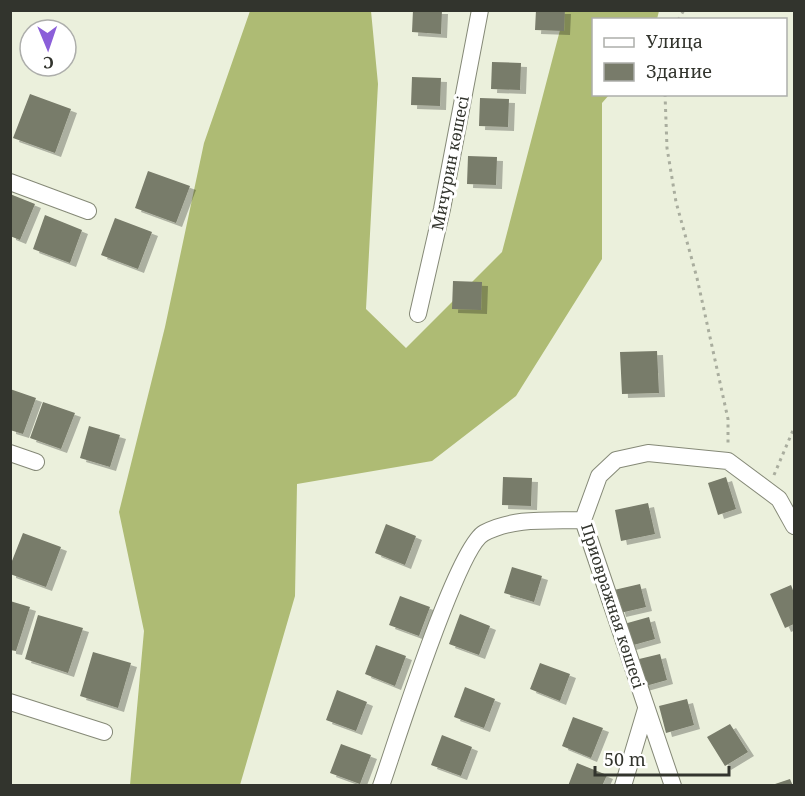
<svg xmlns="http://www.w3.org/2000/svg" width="805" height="796" viewBox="0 0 805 796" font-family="'Noto Serif',serif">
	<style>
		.forest { fill: #aebb74 }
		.building { fill: #787b6a; filter: url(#shadow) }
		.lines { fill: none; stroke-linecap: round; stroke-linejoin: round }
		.street-casing { stroke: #858977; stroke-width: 18 }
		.path { stroke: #a9ad9e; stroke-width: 3; stroke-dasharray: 3 4.5; stroke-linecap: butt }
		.street { stroke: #fff; stroke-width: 16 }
		.labels { text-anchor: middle; stroke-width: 6; stroke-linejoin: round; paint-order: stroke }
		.street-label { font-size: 16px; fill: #32342d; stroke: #fff }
	</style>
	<defs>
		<filter id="shadow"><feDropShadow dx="6" dy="4" stdDeviation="0" flood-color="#0004"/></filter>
	</defs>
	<rect width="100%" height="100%" fill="#ebf0dc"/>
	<!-- forest -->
	<path class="forest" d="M250 11H371L378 84 366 309 406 348 502 252 565 11H659L657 19 594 20V94L609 95 602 103V259L516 396 432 461 297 484 295 596 240 785H130L144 631 119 512 165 327 204 143Z"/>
	<!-- building -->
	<path class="building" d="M413 10H442L441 34 412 32Z
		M536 10H565L564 31 535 30Z
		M492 62 521 63 520 90 491 89Z
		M412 77 441 78 440 106 411 105Z
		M30 94 71 109 55 153 13 138Z
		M480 98 509 99 508 127 479 126Z
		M468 156 497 157 496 185 467 184Z
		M148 171 190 186 176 223 135 208Z
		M10 194 35 204 20 240 10 236Z
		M45 215 82 230 70 263 33 249Z
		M115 218 152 232 138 269 101 255Z
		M453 281 482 282 481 310 452 309Z
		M657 351 659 393 622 394 620 352Z
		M10 389 36 398 23 434 10 430Z
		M43 402 75 413 61 449 30 438Z
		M89 426 120 435 110 467 80 458Z
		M503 477 532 478 531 506 502 505Z
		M726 477 736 509 718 515 708 483Z
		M648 503 655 534 621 541 615 510Z
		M386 524 416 536 405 565 375 553Z
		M23 533 61 547 46 587 10 574V566Z
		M512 567 542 576 534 602 504 593Z
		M640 584 646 607 620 613 614 590Z
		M791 585 794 593V624L785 628 770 594Z
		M400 596 430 607 419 636 389 625Z
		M10 601 30 607 16 651 10 650Z
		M460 614 490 626 479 655 449 644Z
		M38 615 83 628 68 673 25 659Z
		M649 617 655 639 630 646 624 624Z
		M376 645 406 656 395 686 365 674Z
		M93 652 131 663 118 708 80 696Z
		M660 654 667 680 642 687 635 660Z
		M540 663 570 674 560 701 530 689Z
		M465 687 495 699 484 728 454 717Z
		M337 690 367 702 356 731 326 720Z
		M687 699 694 725 666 733 659 706Z
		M573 717 603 728 591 758 562 746Z
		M730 724 748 752 725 766 707 737Z
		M442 735 472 747 461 776 431 765Z
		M341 744 371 755 360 784 330 773Z
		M577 763 607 775 602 786H568Z
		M790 779 793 786H772V785Z"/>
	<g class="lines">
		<!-- street casing -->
		<g class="street-casing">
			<path id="street" d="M10 182 88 211
				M418 314 442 209 480 10
				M10 453 36 462
				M10 702 104 732
				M381 786C395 746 457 547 484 533 514 517 550 521 583 520
				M623 786 646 709
				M673 786 583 520 599 476 616 460 648 453 728 461 779 499 794 526"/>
		</g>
		<!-- path -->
		<path class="path" d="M678 20 684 10
			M665 94 667 148 676 202 697 278 728 419V445
			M774 475 794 428"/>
		<!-- street -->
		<use href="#street" class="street"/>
	</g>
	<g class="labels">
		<!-- street labels -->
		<g class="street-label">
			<text transform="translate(450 163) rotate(-79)" y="6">Мичурин көшесі</text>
			<text transform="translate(613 606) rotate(72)" y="6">Приовражная көшесі</text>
		</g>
	</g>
	<!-- border -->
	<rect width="805" height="796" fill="none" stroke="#32342d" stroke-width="24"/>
	<!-- legend -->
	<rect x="592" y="18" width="195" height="78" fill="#ffffff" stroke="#adaeab" stroke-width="1.5"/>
	<rect x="604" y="38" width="30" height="9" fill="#ffffff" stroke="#adaeab" stroke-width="1.5"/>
	<text x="646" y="48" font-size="18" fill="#32342d">Улица</text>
	<rect x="604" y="63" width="30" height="18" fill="#787b6a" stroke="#adaeab" stroke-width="1.5"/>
	<text x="646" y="78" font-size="18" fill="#32342d">Здание</text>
	<!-- north arrow -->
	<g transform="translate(48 48) rotate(178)"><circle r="28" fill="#ffffff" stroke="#adaeab" stroke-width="1.5"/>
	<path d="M0-4.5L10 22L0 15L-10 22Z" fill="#8b5fd9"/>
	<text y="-9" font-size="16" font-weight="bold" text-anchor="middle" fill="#32342d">С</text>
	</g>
	<!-- scale -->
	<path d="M595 766v9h134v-9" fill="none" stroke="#32342d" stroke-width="3"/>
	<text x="604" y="766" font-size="18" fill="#32342d" stroke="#ffffff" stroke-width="4.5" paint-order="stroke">50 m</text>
</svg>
